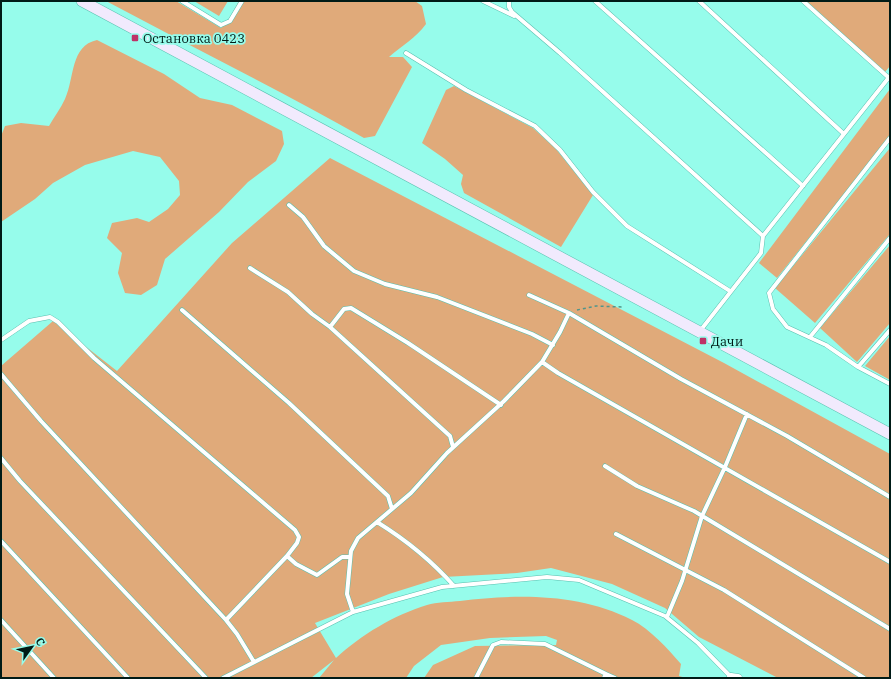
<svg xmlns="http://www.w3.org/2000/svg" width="891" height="679" viewBox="0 0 891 679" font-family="'IBM Plex Serif',serif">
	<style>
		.green { fill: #e0aa7a }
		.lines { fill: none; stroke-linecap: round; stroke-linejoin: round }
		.lane-casing { stroke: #58bfaf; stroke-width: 5 }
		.street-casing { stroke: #58bfaf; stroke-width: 9 }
		.secondary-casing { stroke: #58bfaf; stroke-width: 12 }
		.path { stroke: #51958a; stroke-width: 1.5; stroke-dasharray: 3 3; stroke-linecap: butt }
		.lane { stroke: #fff; stroke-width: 4 }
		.street { stroke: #fff; stroke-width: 8 }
		.secondary { stroke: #f1eafd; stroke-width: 11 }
		.poi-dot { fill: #be3267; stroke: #96fceb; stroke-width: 1.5 }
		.labels { text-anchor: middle; stroke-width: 3.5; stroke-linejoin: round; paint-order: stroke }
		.poi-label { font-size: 13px; fill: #001b17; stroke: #96fceb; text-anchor: start }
	</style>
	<rect width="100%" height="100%" fill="#96fceb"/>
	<!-- green -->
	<path class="green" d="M106 1H176L221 28 229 19 239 1H415L422 6 426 24C416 38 401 46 389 57H403L412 67 375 136 364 138C279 90 192 47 106 1Z
		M194 1H228L219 16Z
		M806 1H890V66L885 72Z
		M97 40 164 74 200 98 232 105 282 131 284 144 276 161 248 182 219 212 165 259 157 285 141 295 125 293 118 273 122 253 107 238 112 223 137 218 149 222 168 209 180 195 179 181 160 157 133 151 85 165 53 183 35 199 1 222V136L5 126 21 123 49 126C54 117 61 108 65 99 75 77 70 46 97 40Z
		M454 86 533 128 556 149 593 195 561 247 464 193 461 184 463 175 445 159 422 143 446 90Z
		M890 89V136L777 278 759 263Z
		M890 148V234L815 323 775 288Z
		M330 158 724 363 890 454V678H778L699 637 665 608 612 584 551 568 517 573 443 577 389 594 315 623 336 658C361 635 394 615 427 605 437 602 449 602 460 601 517 594 579 593 632 620 650 629 668 649 681 664L679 676 686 678H424L433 665 475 646 556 645 557 640 546 636 490 638 441 645 414 666 406 678H319L334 660 311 678H1V366L53 321 117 371 232 243Z
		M890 245V323L857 362 820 328Z
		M890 336V380L865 366Z"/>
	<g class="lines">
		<!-- lane casing -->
		<g class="lane-casing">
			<path id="lane" d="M182 1 221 25 230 21 242 1
				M483 1 514 16
				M509 1V7L512 12 560 53 763 236
				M595 1 803 186
				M699 1 844 134
				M803 1 889 78
				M406 53 466 90 535 126 560 150 593 192 627 226 730 291
				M890 138 769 293 773 309 787 327 826 345 858 367 890 384
				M289 205 303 217 324 246 354 271 385 284 437 297 532 334 553 345
				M250 268 288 292 312 314 330 327 450 436 453 447
				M529 295 569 313 681 379 787 436 890 497
				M182 310 289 403 388 496 392 509
				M569 313 560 332 542 362 558 373 890 562
				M330 327 344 309 351 308 408 343 501 405
				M700 331 761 253 763 236 890 76
				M810 337 890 238
				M1 340 29 321 50 317 58 322 94 358 295 530 299 537 297 543 287 556 296 564 317 575 342 557H350
				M858 367 890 330
				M1 374 41 421 226 620
				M1 458 20 481 206 678
				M605 466 637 486 694 511 890 629
				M377 522C406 540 431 560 454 586
				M616 534 724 590 864 678
				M1 541 128 678
				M353 612 347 594 351 551 358 538 411 493 447 453 504 401 542 362
				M667 617 682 581 702 516 725 467 747 414
				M1 620 54 678
				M254 662 237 634 226 620 287 556
				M223 678 353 612 442 587 547 577 579 580 665 616 698 643 731 677
				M476 678 493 645 501 642 545 644 606 674
				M604 678 606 674 615 678"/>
		</g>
		<!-- street casing -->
		<g class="street-casing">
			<path id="street" d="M731 677 738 678"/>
		</g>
		<!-- secondary casing -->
		<g class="secondary-casing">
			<path id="secondary" d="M82 1 890 434"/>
		</g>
		<!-- path -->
		<path class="path" d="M577 310 596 306 622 307"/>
		<!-- lane -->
		<use href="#lane" class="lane"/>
		<!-- street -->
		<use href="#street" class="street"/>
		<!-- secondary -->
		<use href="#secondary" class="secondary"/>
	</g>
	<!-- markers -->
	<g class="poi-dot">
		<rect x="131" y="34" width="8" height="8" rx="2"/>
		<rect x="699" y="337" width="8" height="8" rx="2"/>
	</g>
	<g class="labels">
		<!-- poi labels -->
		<g class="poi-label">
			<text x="143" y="43">Остановка 0423</text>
			<text x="711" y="346">Дачи</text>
		</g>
	</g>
	<!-- border -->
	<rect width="891" height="679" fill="none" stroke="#001b17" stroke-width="4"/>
	<!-- north arrow -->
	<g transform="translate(32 647) rotate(57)" stroke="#96fceb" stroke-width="3" paint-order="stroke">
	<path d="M0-3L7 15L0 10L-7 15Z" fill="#001b17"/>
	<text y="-6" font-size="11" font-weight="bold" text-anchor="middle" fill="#001b17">С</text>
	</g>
</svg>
